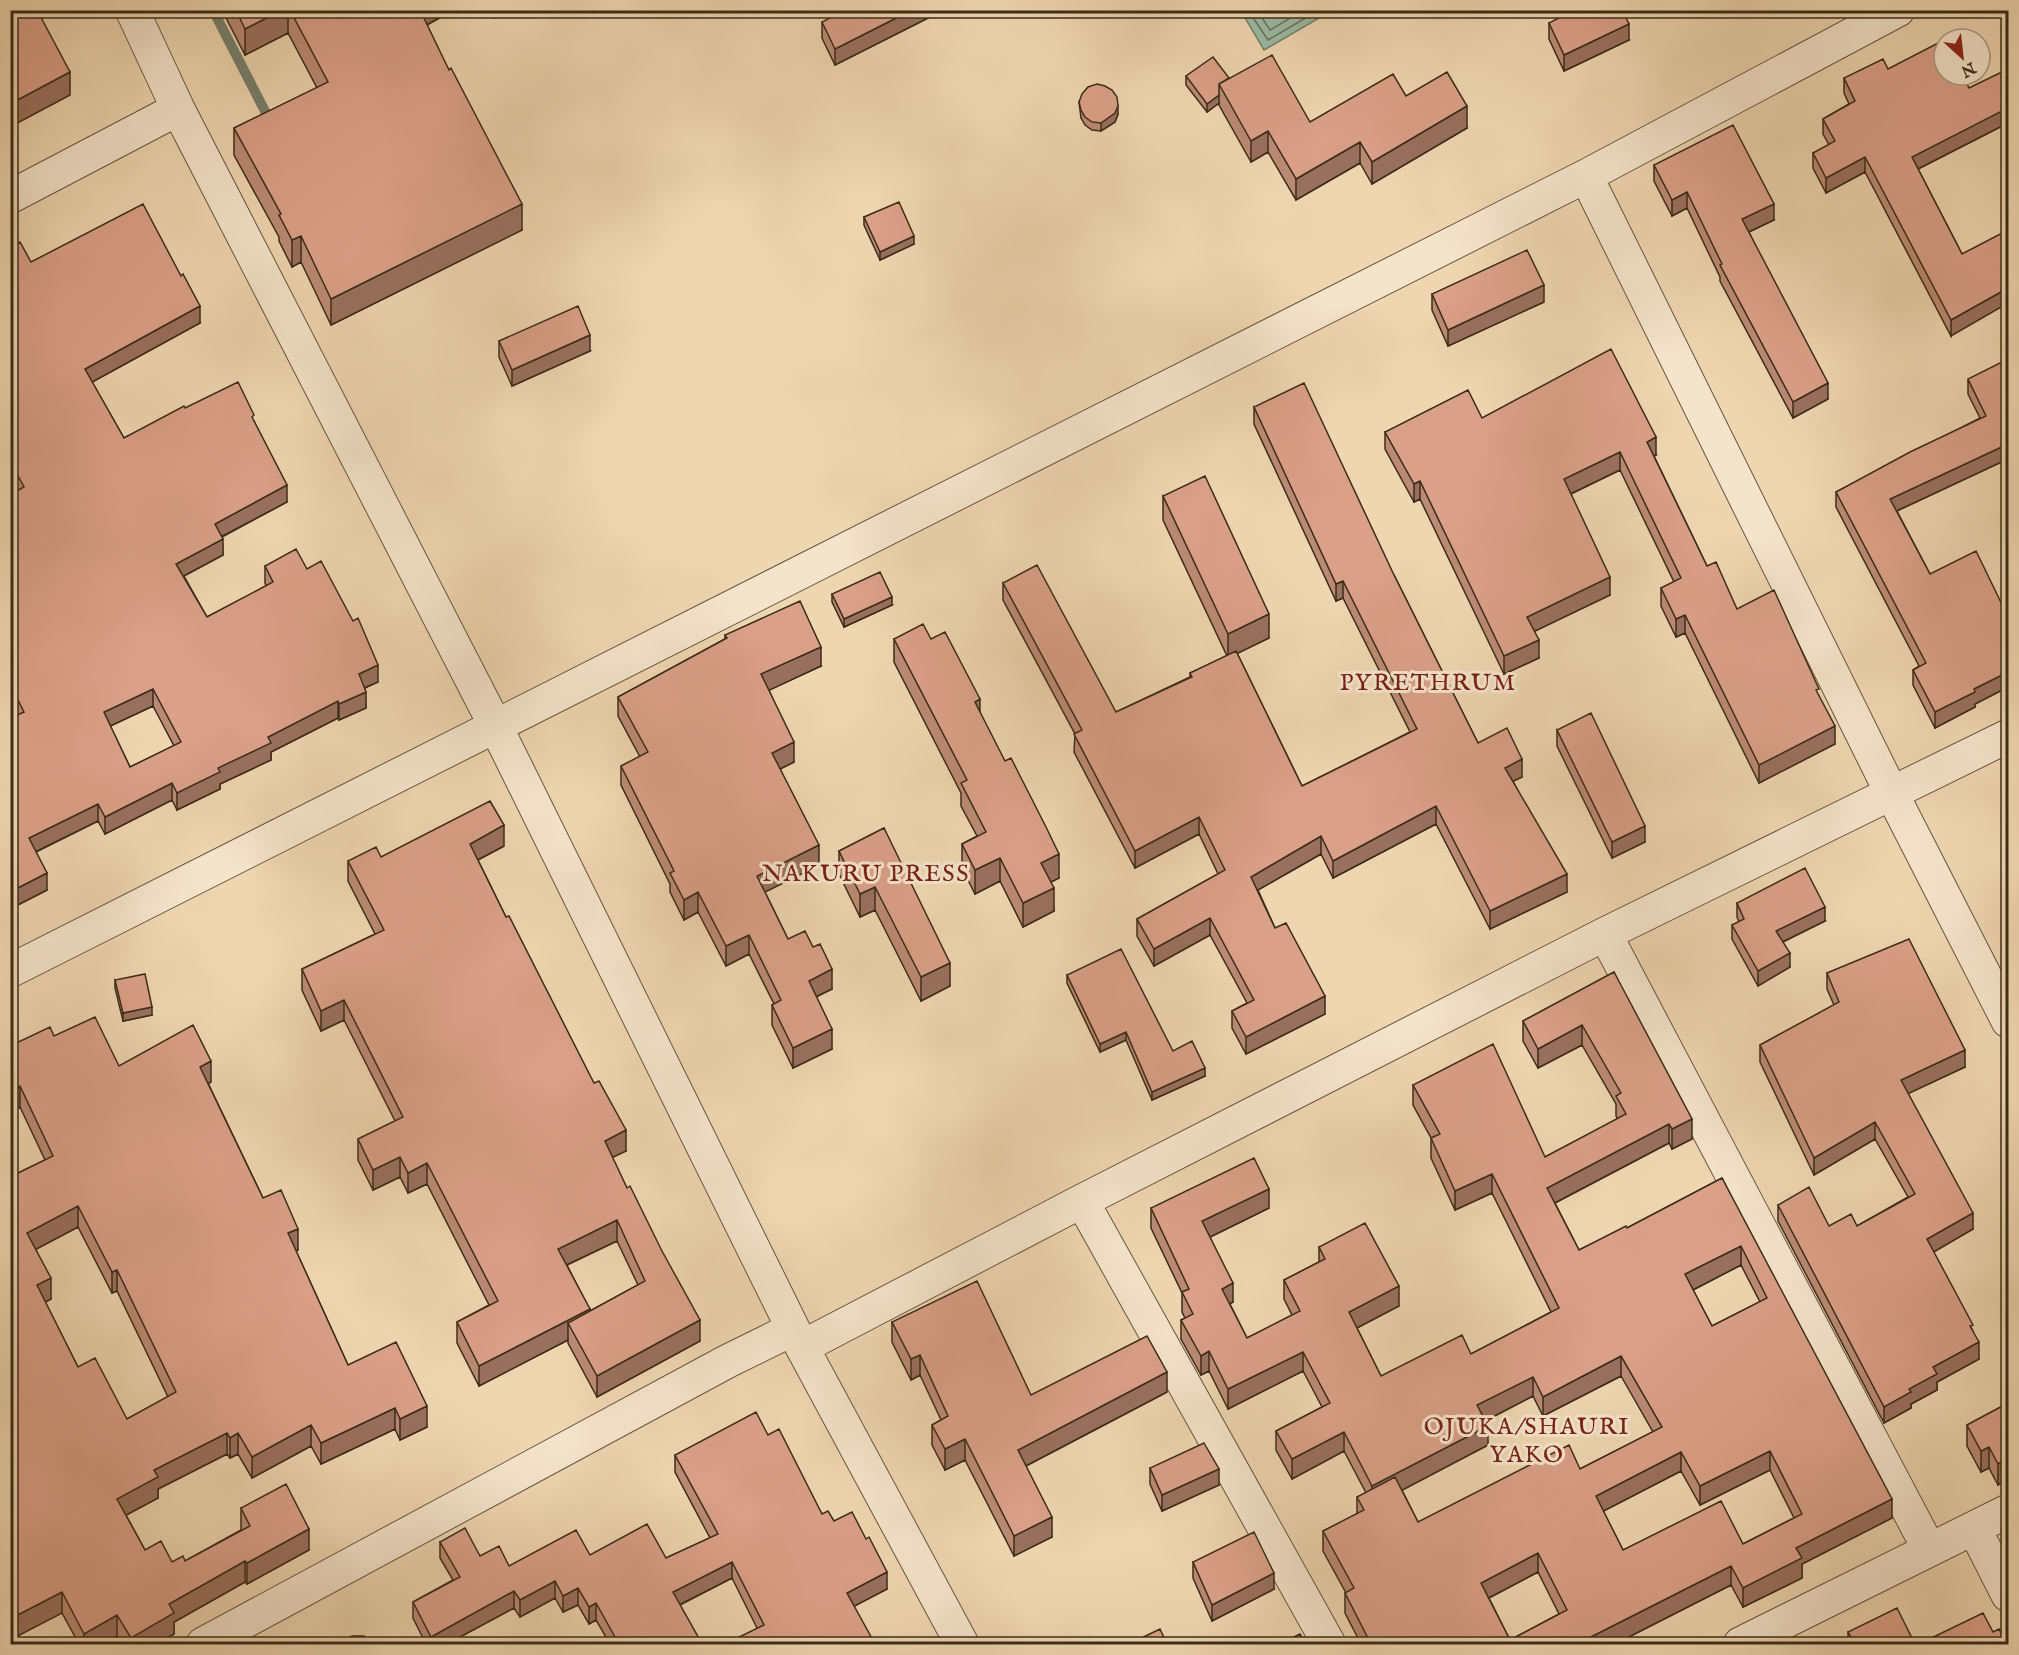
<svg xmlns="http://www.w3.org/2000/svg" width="2019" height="1655" viewBox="0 0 2019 1655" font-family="'IM FELL English',serif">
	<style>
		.water { fill: #9bbaa6; stroke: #75816e; stroke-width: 1.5 }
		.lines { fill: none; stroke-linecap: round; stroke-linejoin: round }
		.shore { stroke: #6b7360; stroke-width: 1.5 }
		.stream { stroke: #75816e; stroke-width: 10 }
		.minor-casing { stroke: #68563f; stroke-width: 35 }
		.minor { stroke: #f4e4cc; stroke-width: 33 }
		.wall { fill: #bb8a75; stroke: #3b2c19; stroke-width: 1.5; fill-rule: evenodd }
		.shaded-wall { fill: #99705f; stroke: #3b2c19; stroke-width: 1.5 }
		.building { fill: #daa088; stroke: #3b2c19; stroke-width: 1.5; fill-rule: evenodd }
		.labels { text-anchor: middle; stroke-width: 6; stroke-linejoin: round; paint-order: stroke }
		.quarter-label { font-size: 24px; letter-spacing: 1.5px; fill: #7a1f14; stroke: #f4e4cc }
	</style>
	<rect width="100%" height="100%" fill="#eed6b0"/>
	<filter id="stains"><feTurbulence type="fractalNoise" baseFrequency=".00333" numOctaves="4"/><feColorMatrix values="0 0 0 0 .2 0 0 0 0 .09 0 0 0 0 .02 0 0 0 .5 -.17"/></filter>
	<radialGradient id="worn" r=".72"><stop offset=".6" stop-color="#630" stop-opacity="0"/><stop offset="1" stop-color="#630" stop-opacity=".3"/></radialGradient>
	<!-- water -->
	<path class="water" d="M1241 11H1331L1264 50Z"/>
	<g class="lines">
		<!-- shore -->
		<path class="shore" d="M1248 10 1268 40 1319 10
			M1257 10 1270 30 1304 10"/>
		<!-- stream -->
		<path class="stream" d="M216 10V16L268 117"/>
		<!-- minor casing -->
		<g class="minor-casing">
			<path id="minor" d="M132 10 178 109 496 727 802 1347 962 1644
				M1586 176 1892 794 2008 1021
				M10 197 178 109
				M1605 934 1929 1549
				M10 971 1586 176 1898 10
				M1082 1201 1329 1644
				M802 1347 1082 1201 1605 934 2008 736
				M1974 1528 2008 1595
				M203 1644 728 1361 793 1329
				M1740 1644 2008 1511"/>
		</g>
		<!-- minor -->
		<use href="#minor" class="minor"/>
	</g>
	<!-- wall -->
	<path class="wall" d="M224 10H454L427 25 522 230 331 325 301 262 292 267 279 241V237L234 155V128L317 88 288 33 245 55 224 14Z
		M490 10H508L494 18Z
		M930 10V17L835 65 822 38V22Z
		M1549 23 1629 40 1564 71 1549 39Z
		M1888 69 1969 88 2008 121V123L1918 169 1962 254 1951 336 1865 172 1826 193 1813 168V153L1829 145 1823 134V119L1849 104 1844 93V78Z
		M1186 76 1229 78 1310 122 1406 96 1467 128 1372 184 1360 163 1296 200 1268 152 1251 162 1219 105V103L1207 112 1186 85Z
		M1079 102 1118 114 1115 122 1101 131 1092 130 1085 125 1081 118Z
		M1654 165 1774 220 1749 232 1828 399 1793 418 1720 281V277L1687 208 1672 216 1654 181Z
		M864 217 914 244 880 260 864 225Z
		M10 247 31 262 200 323 92 382 124 438 185 408 254 421 287 502 222 537 223 555 184 576 207 617 266 586 265 583V566L307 569 378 682 365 688 366 708 339 720 338 718 271 752V760L220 784V789L177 810 172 800 105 834 98 821 36 852 47 890 10 909 18 715 10 701V495L17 491 10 478ZM153 706 174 746 130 767 110 726Z
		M1432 294 1544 302 1448 346 1432 310Z
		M499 341 590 351 512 386 499 357Z
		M1968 379 2008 459 1897 511 1930 574 2008 617V687L1975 704V707L1935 728 1913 685V670L1919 666 1836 507V492L1980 418 1968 394Z
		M1254 407 1394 575 1478 743 1522 777 1513 781 1567 892 1490 929 1436 824 1333 878 1321 854 1258 890 1275 928 1325 1014 1246 1054 1232 1028V1011L1247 1003 1210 935 1154 966 1137 936V919L1218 874 1199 834 1135 868 1074 752 1075 734 1003 600V583L1116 712 1190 677V673L1227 656 1163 520V496L1269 638 1237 653 1302 786 1410 732 1343 598 1336 601 1254 424Z
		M1482 418 1656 455 1654 456 1707 566 1737 609 1819 696 1835 744 1759 783 1685 633 1676 637 1661 606V588L1674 582 1620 470 1571 494 1610 595 1534 631 1539 658 1504 674 1420 499 1414 502 1385 449V432Z
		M832 594 892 605 844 627 832 602Z
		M725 635 821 666 769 690 794 762 780 769 819 865 765 892 788 939 832 989 816 997 832 1049 793 1068 772 1025V1005L774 1004 749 954 726 966 698 912 684 920 670 892V884L621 785V766L640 757 618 716V697L725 639Z
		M894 639H931L980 713 1059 878 1051 882 1054 911 1023 927 1000 881 975 894 962 868V844L977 836 961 806V793L894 662Z
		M1557 730 1645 842 1612 858 1557 746Z
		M884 828 950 986 921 1001 875 910 860 917 839 874V851Z
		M504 846 478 860 506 917 626 1151 612 1157 700 1341 597 1397 568 1343V1340L479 1386 457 1343V1322L489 1305 427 1184 408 1193 400 1177 373 1190 358 1160V1139L395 1121 344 1020 321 1031 302 990V969L375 934 348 881V861ZM617 1241 638 1285 590 1311 567 1265Z
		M1737 903 1825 921 1783 942 1790 967 1758 986 1732 939V925L1739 922 1737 917Z
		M1614 972 1692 1139 1672 1149 1669 1143 1555 1203 1579 1250 1627 1228 1722 1178 1892 1518 1802 1564V1578L1743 1607 1731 1585 1615 1644H1361L1345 1613V1593H1346L1323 1551V1531L1357 1514V1497L1366 1493 1344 1451 1292 1479 1276 1450V1431L1322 1407 1303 1371 1228 1409 1209 1371 1201 1375 1181 1339V1320L1185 1318 1182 1312V1293L1151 1228V1208H1269L1210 1237 1233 1302 1230 1304 1247 1338 1292 1315 1284 1299V1280L1319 1262V1247L1399 1306 1357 1328 1381 1376 1471 1354 1551 1312 1492 1193 1455 1210 1431 1158V1138L1413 1105V1085L1545 1157 1618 1119 1616 1116V1104L1582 1045 1538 1068 1523 1041V1021ZM1741 1265 1760 1302 1712 1326 1693 1290ZM1621 1376 1653 1432 1580 1469 1418 1522 1402 1490 1488 1445 1485 1421 1533 1396 1543 1416ZM1770 1470 1794 1518 1743 1544 1623 1550 1603 1511 1681 1471 1700 1505ZM1538 1572 1559 1614 1510 1640 1489 1598Z
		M1827 973 1965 1067 1908 1093 1973 1229 1933 1252 1973 1331 1979 1359 1937 1382V1390L1911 1404V1408L1884 1423 1778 1221V1205L1829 1226H1857L1908 1197 1875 1139 1814 1175 1760 1062V1045L1834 1005 1827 989Z
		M1067 975 1205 1076 1152 1100 1126 1040 1100 1052 1067 983Z
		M115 980 152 1015 123 1021 115 988Z
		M54 1036 119 1066 211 1082 208 1083 263 1198 298 1250 296 1251 348 1365 427 1427 400 1440 395 1429 321 1464 311 1446 252 1478 238 1454 230 1458 227 1454 158 1489V1498L126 1515 145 1550 172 1562 185 1561 241 1530V1508L309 1550 247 1584 245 1582 174 1622V1634L156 1644H122L117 1636 102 1644H79L62 1613 10 1177 45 1160 20 1107 10 1112V1046ZM78 1227 112 1293 117 1291 168 1397 127 1419 78 1367 45 1302 51 1299 36 1249Z
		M892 1322 1031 1395 1167 1392 1026 1466 1052 1537 1014 1556 965 1460 945 1470 932 1445V1425L941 1420 920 1375 911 1380 892 1342Z
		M2008 1403V1479L1998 1485 1989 1468 1981 1472 1967 1446V1425Z
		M768 1435 822 1514 834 1521 887 1589 854 1606 757 1628 732 1578 680 1605 702 1644H610L596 1620 589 1624 578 1605 563 1612 555 1598 520 1617 514 1608 447 1644H426L413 1618V1602L453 1580 440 1558V1542L509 1566 666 1558 710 1538 675 1472V1455Z
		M1150 1468 1219 1485 1162 1511 1150 1484Z
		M1193 1562 1274 1589 1212 1621 1193 1578Z
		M1848 1632 1915 1644H1848Z"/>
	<!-- shaded-wall -->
	<path class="shaded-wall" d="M282 10H288V33L245 55V29Z
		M417 10H454L417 30Z
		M494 10H508L494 18Z
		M912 10H930V17L835 65V49Z
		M1629 24V40L1564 71V55Z
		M70 72V95L10 127V104Z
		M1219 95V103L1207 112V104Z
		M2008 105V123L1912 172V157Z
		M1118 106V114L1115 122 1101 131V123Z
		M1467 106V128L1372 184V162Z
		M1268 131V152L1251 162V141Z
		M1360 142V163L1296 200V179Z
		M1865 157V172L1826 193V178Z
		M1687 192V208L1672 216V200Z
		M522 204V230L331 325V299Z
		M1774 204V220L1742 235V219Z
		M301 236V262L292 267V240Z
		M914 236V244L880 260V252Z
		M1544 285V302L1448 346V330Z
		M2008 288V303L1951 336V320Z
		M200 306V323L85 386V369Z
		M590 335V351L512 386V370Z
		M1828 383V399L1793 418V402Z
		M1656 437V455L1647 460V442Z
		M2008 444V459L1890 514V499Z
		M1620 452V470L1564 497V479Z
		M1420 481V499L1414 502V484Z
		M287 485V502L215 540V524Z
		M223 539V555L176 580V564Z
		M1610 577V595L1527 635V617Z
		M1343 581V598L1336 601V584Z
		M892 597V605L844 627V619Z
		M1269 614V638L1228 658V634Z
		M1685 615V633L1676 637V619Z
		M1539 640V658L1504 674V656Z
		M821 647V666L761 694V674Z
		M378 665V682L359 690V674Z
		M2008 672V687L1975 704V707L1935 728V712L1974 689Z
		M153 689V706L104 729V712Z
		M366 692V708L339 720V704Z
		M980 699V723L975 702Z
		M338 701V718L271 752V760L220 784V789L177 810V793L268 737Z
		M1835 726V744L1759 783V765Z
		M794 742V762L772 773V753Z
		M1522 759V777L1505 785V768Z
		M172 783V800L105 834V817Z
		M98 804V821L29 855V838Z
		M1436 806V824L1333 878V861Z
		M1199 817V834L1135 868V851Z
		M504 825V846L470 864V844Z
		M1645 826V842L1612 858V842Z
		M1321 836V854L1251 894V877Z
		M819 845V865L757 896V876Z
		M1059 854V878L1041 887V863Z
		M1000 858V881L975 894V870Z
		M47 873V890L10 909V892Z
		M1567 874V892L1490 929V911Z
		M875 887V910L860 917V894Z
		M1054 888V911L1023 927V903Z
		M698 892V912L684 920V900Z
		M1825 907V921L1776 945V931Z
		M1210 918V935L1154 966V949Z
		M749 935V954L726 966V946Z
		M1790 953V967L1758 986V971Z
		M950 963V986L921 1001V977Z
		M832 969V989L809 1000V981Z
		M1325 996V1014L1246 1054V1037Z
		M344 1000V1020L321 1031V1011Z
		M152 1007V1015L123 1021V1013Z
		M1582 1025V1045L1538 1068V1049Z
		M832 1029V1049L793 1068V1048Z
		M1126 1032V1040L1100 1052V1044Z
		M1965 1050V1067L1901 1097V1080Z
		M211 1061V1082L200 1088V1067Z
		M1205 1068V1076L1152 1100V1092Z
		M20 1086V1107L10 1112V1091Z
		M1692 1119V1139L1672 1149V1129Z
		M1875 1122V1139L1814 1175V1158Z
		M1669 1124V1143L1547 1207V1188Z
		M626 1130V1151L605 1161V1141Z
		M400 1157V1177L373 1190V1170Z
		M427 1163V1184L408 1193V1173Z
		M1492 1174V1193L1455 1210V1191Z
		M1269 1189V1208L1202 1241V1221Z
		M78 1206V1227L27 1254V1233Z
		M1973 1213V1229L1927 1256V1239Z
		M617 1220V1241L558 1269V1249Z
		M298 1229V1250L288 1254V1233Z
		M1741 1246V1265L1685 1294V1274Z
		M117 1270V1291L112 1293V1272Z
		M51 1278V1299L37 1306V1285Z
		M1233 1283V1302L1222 1308V1289Z
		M1399 1286V1306L1349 1332V1312Z
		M590 1309V1329L568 1323V1340L479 1386V1366Z
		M700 1320V1341L597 1397V1376Z
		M1979 1342V1359L1937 1382V1390L1911 1404V1408L1884 1423V1407L1909 1389 1933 1367Z
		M1209 1351V1371L1201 1375V1356Z
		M1303 1352V1371L1228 1409V1389Z
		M920 1355V1375L911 1380V1359Z
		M1621 1356V1376L1543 1416V1397Z
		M1167 1372V1392L1018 1470V1450Z
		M1533 1377V1396L1477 1425V1405Z
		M427 1406V1427L400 1440V1419Z
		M395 1408V1429L321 1464V1443Z
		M311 1425V1446L252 1478V1457Z
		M1488 1426V1445L1372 1506V1486Z
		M1344 1432V1451L1292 1479V1459Z
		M227 1433V1454L158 1489V1498L117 1520V1499L154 1470Z
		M238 1433V1454L230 1458V1438Z
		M965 1439V1460L945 1470V1449Z
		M1989 1447V1468L1981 1472V1451Z
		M1770 1451V1470L1700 1505V1486Z
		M1681 1452V1471L1596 1515V1496Z
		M2008 1458V1479L1998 1485V1464Z
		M1219 1469V1485L1162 1511V1495Z
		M1892 1499V1518L1802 1564V1578L1743 1607V1588L1796 1548Z
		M1052 1517V1537L1014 1556V1536Z
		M309 1529V1550L247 1584V1563Z
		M1538 1553V1572L1481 1602V1583Z
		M245 1561V1582L174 1622V1634L156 1644H131V1638L169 1604Z
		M732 1562V1578L673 1608V1592Z
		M1731 1566V1585L1615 1644H1577Z
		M887 1572V1589L847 1610V1593Z
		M1274 1573V1589L1212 1621V1605Z
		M555 1581V1598L520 1617V1600Z
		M578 1588V1605L563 1612V1596Z
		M514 1591V1608L447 1644H431V1637Z
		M62 1592V1613L10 1640V1619Z
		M596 1603V1620L589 1624V1607Z
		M117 1615V1636L102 1644H84V1634Z"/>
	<!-- building -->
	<path class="building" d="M10 10H37L70 72 10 104Z
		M236 10H282L245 29Z
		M290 10H420L449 70 451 68 522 204 331 299 301 236 292 240 279 215 281 214 234 128 328 82Z
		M845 10H912L835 49 822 22Z
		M1574 10H1622L1629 24 1564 55 1549 23Z
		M1944 40V75H1963L1969 88 2008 69V105L2007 106 2008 108 1912 157 1962 254 2008 230V288L1951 320 1865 157 1826 178 1813 153 1835 141 1823 119 1855 101 1844 78 1883 59 1888 69Z
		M1272 55 1310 122 1393 74 1406 96 1447 72 1467 106 1372 162 1360 142 1296 179 1268 131 1251 141 1219 84Z
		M1213 57 1229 78 1219 84V95L1207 104 1186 76Z
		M1097 84 1105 86 1112 90 1117 97 1118 106 1115 113 1101 123 1092 122 1085 117 1081 110 1079 102 1082 94 1088 87Z
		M1733 125 1774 204 1742 219 1828 383 1793 402 1720 265 1722 264 1687 192 1672 200 1654 165Z
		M899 202 914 236 880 252 864 217Z
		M143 204 181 276 183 274 200 306 85 369 124 438 184 406 185 408 238 382 254 415 252 417 287 485 215 524 223 539 176 564 207 617 273 582 265 566 296 549 307 569 321 561 353 621 358 618 378 665 359 674 366 692 339 704 338 701 268 737 271 743 218 768 220 772 177 793 172 783 105 817 98 804 29 838 47 873 10 892V718L24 712 10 684V495L24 487 10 461V247L20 242 31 262ZM153 689 181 742 130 767 104 712Z
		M1527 250 1544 285 1448 330 1432 294Z
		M578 306 590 335 512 370 499 341Z
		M1611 349 1656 437 1647 442 1707 566 1716 562 1737 609 1774 590 1819 689 1816 690 1835 726 1759 765 1685 615 1676 619 1661 588 1681 578 1620 452 1564 479 1610 577 1527 617 1539 640 1504 656 1420 481 1414 484 1385 432 1468 390 1482 418Z
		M2008 359V444L1890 499 1930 574 1976 551 2008 617V672L1974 689 1975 692 1935 712 1913 670 1926 663 1836 492 1910 452 1986 416 1968 379Z
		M1304 383 1394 575 1478 743 1507 728 1522 759 1505 768 1567 874 1490 911 1436 806 1333 861 1321 836 1251 877 1275 928 1286 923 1325 996 1246 1037 1232 1011 1254 1000 1210 918 1154 949 1137 919 1225 870 1199 817 1135 851 1074 734 1082 730 1003 583 1037 565 1116 712 1192 677 1190 673 1236 651 1302 786 1417 729 1343 581 1336 584 1254 407Z
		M1205 476 1269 614 1228 634 1163 496Z
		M880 572 892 597 844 619 832 594Z
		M800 601 821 647 761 674 794 742 772 753 819 845 757 876 788 939 805 931 813 947 820 944 832 969 809 981 832 1029 793 1048 772 1005 781 1000 749 935 726 946 698 892 684 900 670 873 674 871 621 766 648 752 618 697 727 638 725 635Z
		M923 624 931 639 945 632 980 699 975 702 1005 761 1011 758 1046 827 1059 854 1041 863 1054 888 1023 903 1000 858 975 870 962 844 986 832 961 783 967 780 894 639Z
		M1591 713 1645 826 1612 842 1557 730Z
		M490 801 504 825 470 844 506 917 509 916 594 1083 599 1081 626 1130 605 1141 627 1188 630 1186 662 1251 700 1320 597 1376 568 1323 645 1281 617 1220 558 1249 590 1309 479 1366 457 1322 498 1301 427 1163 408 1173 400 1157 373 1170 358 1139 403 1117 344 1000 321 1011 302 969 384 930 348 861 376 847 381 857Z
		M884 828 950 963 921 977 875 887 860 894 839 851Z
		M1805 868 1825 907 1776 931 1790 953 1758 971 1732 925 1744 919 1737 903Z
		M1909 939 1965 1050 1901 1080 1973 1213 1927 1239 1973 1325 1970 1326 1979 1342 1933 1367 1937 1374 1909 1389 1911 1392 1884 1407 1778 1205 1809 1187 1829 1226 1851 1214 1857 1226 1915 1194 1875 1122 1814 1158 1760 1045 1839 1002 1827 973Z
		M1121 949 1173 1051 1192 1041 1205 1068 1152 1092 1126 1032 1100 1044 1067 975Z
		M1614 972 1692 1119 1672 1129 1669 1124 1547 1188 1579 1250 1626 1226 1627 1228 1722 1178 1892 1499 1796 1548 1802 1558 1743 1588 1731 1566 1577 1644H1371L1345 1593 1354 1588 1323 1531 1364 1510 1357 1497 1395 1477 1418 1522 1569 1445 1580 1469 1662 1427 1621 1356 1543 1397 1533 1377 1477 1405 1488 1426 1372 1486 1344 1432 1292 1459 1276 1431 1330 1403 1303 1352 1228 1389 1209 1351 1201 1356 1181 1320 1193 1314 1182 1292 1189 1289 1151 1208 1254 1158 1269 1189 1202 1221 1233 1283 1222 1289 1247 1338 1300 1311 1284 1280 1325 1259 1319 1247 1365 1223 1399 1286 1349 1312 1381 1376 1462 1335 1471 1354 1559 1308 1492 1174 1455 1191 1431 1138 1440 1134 1413 1085 1493 1044 1545 1157 1626 1114 1616 1096 1621 1093 1582 1025 1538 1049 1523 1021ZM1741 1246 1767 1298 1712 1326 1685 1274ZM1770 1451 1802 1514 1743 1544 1721 1501 1623 1550 1596 1496 1681 1452 1700 1486ZM1538 1553 1567 1610 1510 1640 1481 1583Z
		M145 974 152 1007 123 1013 115 980Z
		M95 1017 119 1066 193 1025 211 1061 200 1067 263 1198 281 1190 298 1229 288 1233 348 1365 396 1342 427 1406 400 1419 395 1408 321 1443 311 1425 252 1457 238 1433 230 1438 227 1433 154 1470 158 1477 117 1499 145 1550 161 1541 172 1562 183 1556 185 1561 250 1526 241 1508 286 1484 309 1529 247 1563 245 1561 169 1604 174 1613 131 1638 117 1615 84 1634 62 1592 10 1619V1177L53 1156 20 1086 10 1091V1046L50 1027 54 1036ZM78 1206 112 1272 117 1270 176 1392 127 1419 95 1358 78 1367 37 1285 51 1278 27 1233Z
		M977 1281 1031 1395 1147 1336 1167 1372 1018 1450 1052 1517 1014 1536 965 1439 945 1449 932 1425 948 1416 920 1355 911 1359 892 1322Z
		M2008 1403V1458L1998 1464 1989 1447 1981 1451 1967 1425Z
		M756 1412 768 1435 779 1429 822 1514 828 1511 834 1521 852 1512 866 1539 869 1537 887 1572 847 1593 875 1644H725L764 1625 732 1562 673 1592 702 1644H619L596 1603 589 1607 578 1588 563 1596 555 1581 520 1600 514 1591 431 1637 413 1602 460 1577 440 1542 465 1528 480 1556 499 1546 509 1566 576 1530 590 1555 647 1524 666 1558 718 1534 675 1455Z
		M1204 1443 1219 1469 1162 1495 1150 1468Z
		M1254 1532 1274 1573 1212 1605 1193 1562Z
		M1897 1608 1915 1644H1855L1848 1632Z
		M1983 1613 1993 1632 1999 1629 2007 1644H1919Z
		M1160 1629 1167 1644H1129Z
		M1300 1634 1306 1644H1279Z
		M352 1636H364L368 1644H335Z"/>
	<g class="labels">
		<!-- quarter labels -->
		<g class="quarter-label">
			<text x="1428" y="690">PYRETHRUM</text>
			<text x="866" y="881">NAKURU PRESS</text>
			<text x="1527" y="1434">OJUKA/SHAURI<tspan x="1527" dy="28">YAKO</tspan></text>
		</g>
	</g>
	<!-- margin -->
	<rect width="2019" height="1655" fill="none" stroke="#eed6b0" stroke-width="36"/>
	<rect x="12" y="12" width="1995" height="1631" fill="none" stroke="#3b2c19" stroke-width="3"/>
	<rect x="18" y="18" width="1983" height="1619" fill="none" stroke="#3b2c19" stroke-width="1.5"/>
	<!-- north arrow -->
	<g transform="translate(1962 57) rotate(153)"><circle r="28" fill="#f4e4cc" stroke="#aa9a84" stroke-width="1.5"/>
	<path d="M0-4.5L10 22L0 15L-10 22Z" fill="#8f2418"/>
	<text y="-9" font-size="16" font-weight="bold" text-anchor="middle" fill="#3b2c19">N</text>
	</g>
	<rect width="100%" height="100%" filter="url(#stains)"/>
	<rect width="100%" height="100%" fill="url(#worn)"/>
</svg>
